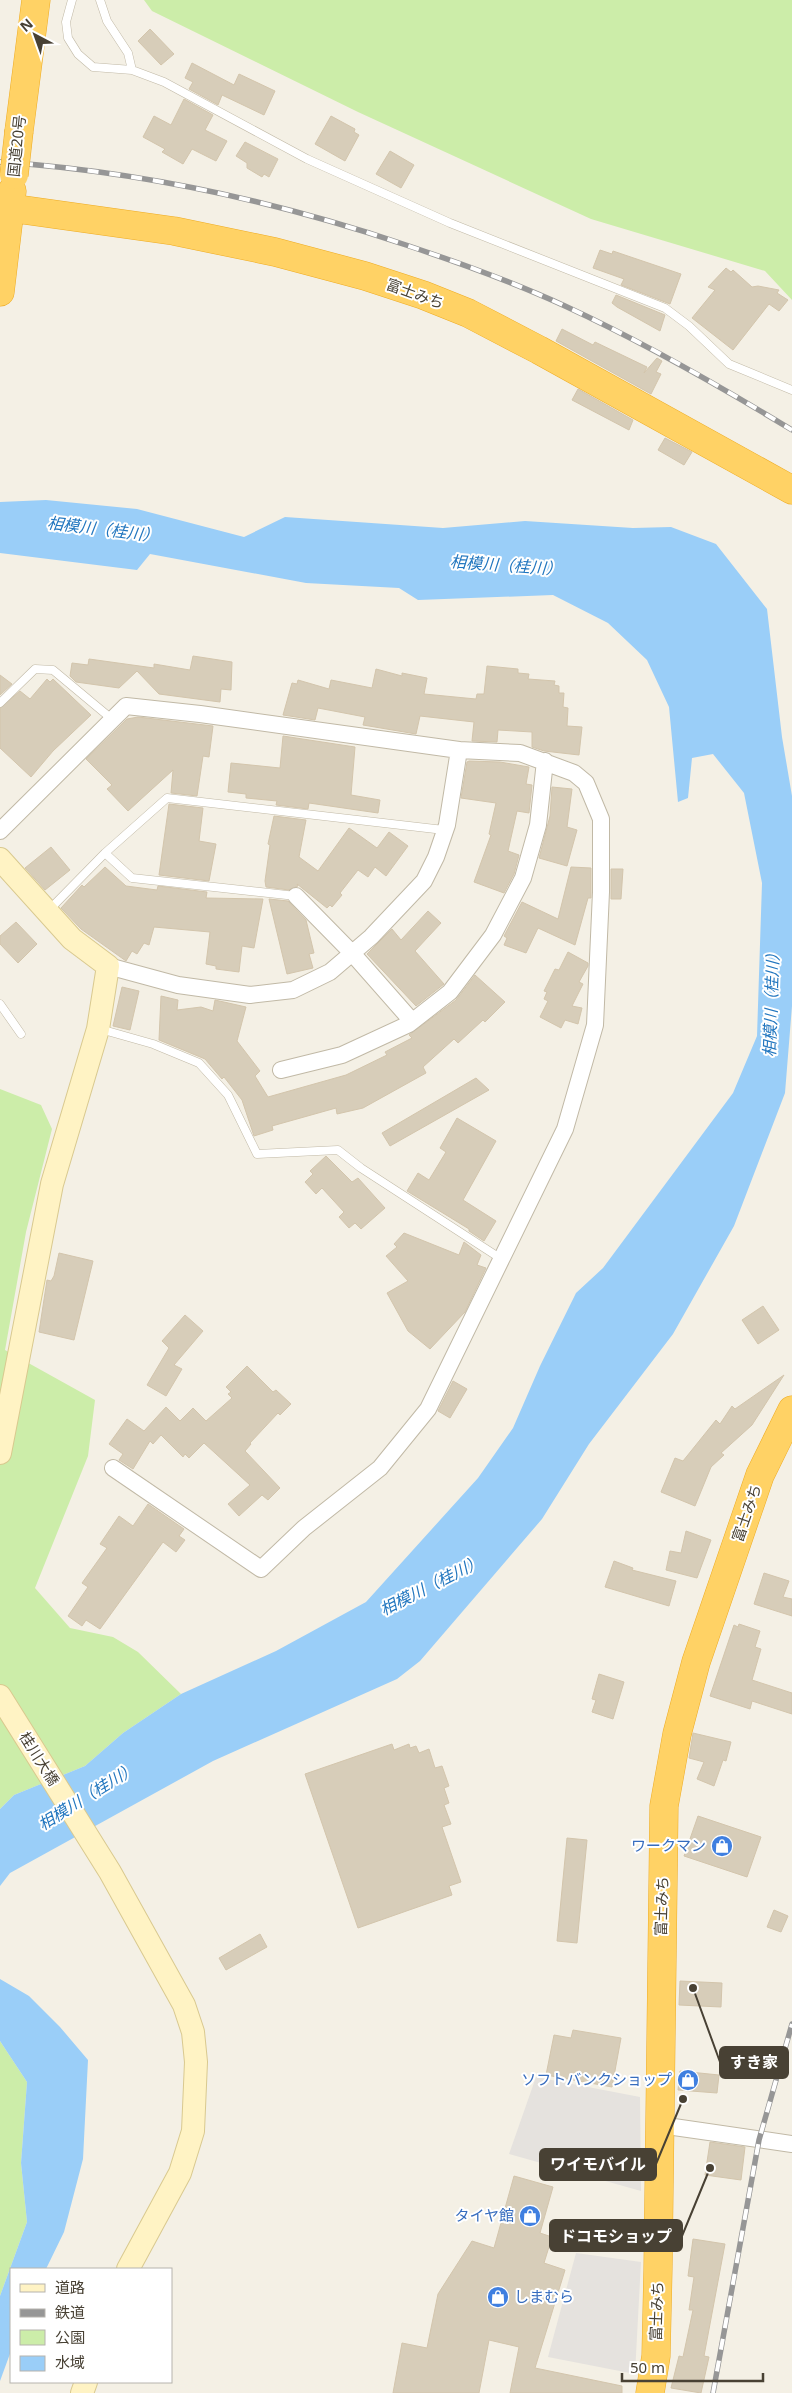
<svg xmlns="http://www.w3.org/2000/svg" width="792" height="2393" viewBox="0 0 792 2393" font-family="'Noto Sans','Noto Sans JP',sans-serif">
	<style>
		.green { fill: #cceda9 }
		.parking { fill: #e5e2de }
		.water { fill: #9acef8 }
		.building { fill: #d7cdb9; stroke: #d3c5ac }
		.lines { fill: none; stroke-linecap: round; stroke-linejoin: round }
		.lane-casing { stroke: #c1b9a6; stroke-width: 9 }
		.street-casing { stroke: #c1b9a6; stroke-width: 18 }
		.secondary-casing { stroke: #d9c98f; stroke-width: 24 }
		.highway-casing { stroke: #eeac25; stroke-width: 29 }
		.lane { stroke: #fff; stroke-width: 8 }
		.street { stroke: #fff; stroke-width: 16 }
		.secondary { stroke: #fff3c4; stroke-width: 22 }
		.highway { stroke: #ffd265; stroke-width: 28 }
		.rail-casing { stroke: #969696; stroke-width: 5.5 }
		.rail { stroke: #fff; stroke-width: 4; stroke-dasharray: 11; stroke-linecap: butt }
		.highway-bridge-casing { stroke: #eeac25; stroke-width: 29; stroke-linecap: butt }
		.highway-bridge { stroke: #ffd265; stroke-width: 28 }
		.labels { text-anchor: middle; stroke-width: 4; stroke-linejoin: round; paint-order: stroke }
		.street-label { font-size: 15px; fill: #484134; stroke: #fff }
		.shop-label { font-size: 15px; fill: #366cbe; stroke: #fff; text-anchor: end }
		.water-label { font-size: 16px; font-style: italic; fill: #2176bf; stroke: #fff }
		.leader { fill: none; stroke: #484134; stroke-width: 2 }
		.callout-dot { fill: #484134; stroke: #fff; stroke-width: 2 }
		.callout { fill: #484134; stroke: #484134; stroke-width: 2 }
		.callout-label { font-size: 16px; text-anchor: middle; font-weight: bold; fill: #fff }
	</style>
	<rect width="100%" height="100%" fill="#f4f0e5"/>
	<!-- green -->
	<path class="green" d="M144 0H792V300L765 271 591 219 358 112 152 11Z
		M0 1089 41 1105 52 1129 26 1232 5 1350 95 1400 88 1456 35 1588 70 1628 113 1637 138 1652 181 1694 123 1733 85 1766 14 1795 0 1809Z
		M0 2041 27 2082 21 2163 27 2222 0 2296Z"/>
	<!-- parking -->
	<path class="parking" d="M536 2077 640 2097 641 2191 509 2154Z
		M576 2253 641 2262 635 2374 548 2357Z"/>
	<!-- water -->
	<path class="water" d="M46 500 137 509 244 537 285 517 443 528 525 521 633 528 671 527 716 544 767 609 782 737 792 796V1006L785 1093 734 1226 673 1334 589 1444 542 1519 420 1661 397 1679 213 1761 10 1873 0 1886V1809L14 1795 85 1766 123 1733 181 1694 276 1651 366 1602 478 1478 513 1428 540 1366 576 1293 603 1268 733 1093 757 1036 762 883 744 793 713 754 692 758 688 798 678 802 669 707 647 660 608 623 553 595 418 600 399 588 306 583 150 554 137 570 0 553V502Z
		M0 1979 29 1996 60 2027 88 2060 83 2159 64 2232 46 2269H11V2351L0 2381V2296L27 2222 21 2163 27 2082 0 2041Z"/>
	<!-- building -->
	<path class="building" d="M150 29 174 54 161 65 138 41Z
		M192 63 234 85 239 74 275 91 264 115 222 95 218 105 189 89 193 82 185 78Z
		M184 99 213 115 205 130 227 141 216 161 192 149 183 164 162 152 165 149 143 137 154 116 171 125Z
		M331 116 355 129 354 132 359 135 345 161 315 144Z
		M245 142 278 159 269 177 264 174 262 177 247 168V163L236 156Z
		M390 151 414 165 401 188 376 174Z
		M600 250 612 254 613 251 681 274 670 304 621 285 624 279 593 268Z
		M726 268 731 272 733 270 752 287 758 286 779 290 777 293 788 300 779 311 769 304 733 350 692 318 715 290 708 287Z
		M616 295 665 315 660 331 617 307 612 303Z
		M562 329 593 345 595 342 647 367 644 373 657 358 662 361 656 372 661 374 651 394 556 341Z
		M578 389 633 420 629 430 572 400Z
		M665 438 692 452 684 465 658 450Z
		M193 656 232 662 231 690 221 689 220 702 159 694 137 671 119 688 76 682 70 676 72 663 88 665 89 659 154 668V664L190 670Z
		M487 666 518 669V673L529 674 528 679 555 681 554 685 559 686V693H564L563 707 568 708 567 726 582 727 579 755 544 751 532 747V732L498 730 497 742 472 741 474 722 420 716 416 734 363 725 365 717 318 708 315 720 283 715 292 683 297 684 298 680 329 689 331 680 372 688 376 669 402 676V673L427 678 424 694 476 699 477 694H484Z
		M0 675 12 684 0 695Z
		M47 679 50 682 53 679 91 715 53 751 31 777 0 748V708L20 691 30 699Z
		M138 717 213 726 209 757 203 756 197 796 171 793 173 770 128 811 107 789 112 785 86 759 127 719Z
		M283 736 355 747 351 795 380 800 378 813 309 803 308 809 276 805 277 801 246 798V794L228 792 231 763 280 768Z
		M469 761 500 762 529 767 526 784 532 785 529 813 517 811 508 851 519 855 514 874 504 893 474 882 491 835 489 834 496 803 461 798 467 762Z
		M552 787 572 789 567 827 577 830 567 866 539 858 550 816Z
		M169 804 203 808 199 841 216 844 209 881 159 875Z
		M274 816 306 820 299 857 318 871 349 828 377 848 389 832 408 846 386 876 375 867 368 877 358 870 340 893 342 895 332 907 330 905 327 908 297 884 298 886 289 890 266 887 265 881 270 845 268 844Z
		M51 847 70 870 45 890 25 868Z
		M105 867 126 886 157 890 158 886 207 892 206 898 263 899 254 948 242 946 239 972 216 969V966L206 964 210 932 154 927 149 945 144 943 137 954 132 951 126 961 81 929 61 908 82 885 84 887Z
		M571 867 591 868V898H588L575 945 538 928 526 953 504 945 507 938 504 936 522 902 558 919Z
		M611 869H623L621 899H611Z
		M269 899 288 901 306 920 314 953 309 954 313 968 287 974Z
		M428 911 441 923 415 951 444 984 416 1006 367 954 392 929 401 940Z
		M16 922 37 944 18 963 0 944V936Z
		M568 952 588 963V966L579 982 583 984 572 1006 582 1008 578 1024 565 1020 561 1028 540 1017 548 1001 544 999 547 992 544 991 555 969 559 970Z
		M475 975 505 1002 485 1022 483 1020 458 1043 454 1039 423 1067 426 1073 363 1108 337 1114 336 1108 272 1126 273 1130 254 1136 242 1100 224 1077 222 1079 205 1059 159 1040 161 996 178 1000 177 1010 201 1007 213 1011 215 1000 246 1007 237 1041 260 1071 255 1076 268 1097 346 1075 387 1055 385 1052 412 1038 409 1035 456 1000Z
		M122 987 139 991 130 1030 113 1026Z
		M476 1078 489 1090 390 1146 382 1133Z
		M457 1118 496 1141 463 1200 496 1221 484 1241 469 1231V1229L407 1191 418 1173 429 1180 446 1152 440 1148Z
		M326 1156 352 1182 358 1178 385 1208 361 1229 355 1223 349 1228 339 1217 344 1212 322 1188 316 1194 305 1182 313 1174 310 1171Z
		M404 1233 459 1255 464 1242 481 1255 477 1265 486 1268 465 1312 430 1349 408 1331 387 1293 408 1281 386 1256 397 1247 394 1244Z
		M59 1253 93 1261 74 1340 39 1332 47 1280 51 1281 54 1276Z
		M763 1306 779 1330 758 1344 742 1320Z
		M185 1315 203 1331 174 1365 182 1369 166 1396 147 1385 169 1348 162 1341Z
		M247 1366 273 1392 276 1390 291 1404 280 1415 278 1413 250 1443 251 1444 245 1451 280 1488 268 1500 262 1495 239 1516 228 1504 250 1485 204 1443 189 1458 185 1454 183 1457 161 1435 153 1444 150 1441 133 1469 119 1460 123 1454 109 1444 127 1419 144 1431 166 1407 180 1421 193 1408 206 1421 232 1398 228 1394 231 1392 226 1387Z
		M784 1375 752 1425 721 1453 724 1455 711 1467 695 1506 661 1492 675 1458 683 1461 716 1420 720 1424 732 1406 735 1409Z
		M453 1381 467 1389 450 1418 438 1411Z
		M148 1504 184 1529 179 1536 185 1540 176 1552 163 1542 100 1629 86 1620 82 1626 68 1616 88 1587 82 1583 107 1548 100 1544 119 1516 133 1526Z
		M686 1531 711 1540 697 1578 666 1570 670 1551 681 1553Z
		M614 1561 633 1568 632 1570 676 1581 669 1606 605 1587Z
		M764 1573 789 1581 783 1597 792 1599V1616L754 1604Z
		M739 1624 760 1631 755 1647 761 1649 752 1680 792 1693V1714L752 1701 750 1709 710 1696 734 1625 738 1627Z
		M599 1674 624 1682 613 1719 592 1712 596 1700 592 1699Z
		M693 1733 731 1742 726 1761 723 1760 714 1786 697 1779 704 1762 689 1758Z
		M392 1744 394 1750 409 1744 410 1748 416 1746 419 1753 429 1749 435 1768 442 1766 449 1786 444 1788 449 1803 444 1805 451 1824 442 1827 461 1882 449 1886 452 1895 358 1928 305 1774Z
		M698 1816 761 1837 747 1877 684 1856Z
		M567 1838 587 1840 577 1943 557 1941Z
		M774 1910 788 1916 781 1932 767 1927Z
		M260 1934 267 1947 226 1970 219 1958Z
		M680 1981 722 1983 721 2007 679 2005Z
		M573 2030 621 2038 612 2087 546 2075 554 2035 571 2038Z
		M680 2071 719 2075 717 2093 678 2090Z
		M710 2142 745 2147 741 2180 705 2175Z
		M514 2176 553 2187 540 2233 552 2237 544 2263 565 2270 535 2368 622 2386V2393H510L519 2347 489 2340 479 2393H393L402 2343 427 2348 438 2294 472 2241 494 2248Z
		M693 2239 725 2244 704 2356 709 2357 701 2393 671 2388 679 2356 683 2357 693 2310H689L694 2277 688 2276Z"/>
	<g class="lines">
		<!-- lane casing -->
		<g class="lane-casing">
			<path id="lane" d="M72 0 66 22 68 38 78 54 93 67 132 70 164 82 307 159 450 223 665 308 689 326 729 364 792 390
				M100 0 107 21 128 53 132 70
				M0 703 35 669 53 670 113 720
				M105 853 132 878 296 896
				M49 910 105 853 167 798 444 830
				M0 1004 21 1034
				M100 1029 153 1044 199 1063 228 1095 257 1154 338 1150 361 1168 503 1260"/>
		</g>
		<!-- street casing -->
		<g class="street-casing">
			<path id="street" d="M0 831 126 706 200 714 459 750 520 753 574 773 586 783 601 819V892L595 1025 565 1129 428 1409 380 1468 304 1528 261 1569 113 1468
				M296 896 352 953 411 1020
				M108 966 178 985 250 995 293 990 330 972 371 937 424 881 436 857 447 825 459 750
				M281 1070 342 1055 409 1024 450 992 493 935 523 878 538 825 545 761
				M660 2125 792 2144"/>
		</g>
		<!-- secondary casing -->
		<g class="secondary-casing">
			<path id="secondary" d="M0 859 72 939 108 966 98 1029 52 1184 0 1453
				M0 1696 110 1872 184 2005 193 2032 196 2062 193 2131 180 2173 128 2269
				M82 2393 86 2382"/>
		</g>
		<!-- highway casing -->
		<g class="highway-casing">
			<path id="highway" d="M19 131 36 0
				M10 208 174 231 275 252 365 276 423 295 468 313 539 350 792 490
				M0 292 12 191
				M650 2393 656 2356 658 2269 664 1806 677 1734 696 1662 760 1475 792 1410"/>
		</g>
		<!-- lane -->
		<use href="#lane" class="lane"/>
		<!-- street -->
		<use href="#street" class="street"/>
		<!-- secondary -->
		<use href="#secondary" class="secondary"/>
		<!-- highway -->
		<use href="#highway" class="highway"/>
		<!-- rail casing -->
		<g class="rail-casing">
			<path id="rail" d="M0 162C138 171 275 201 406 245 460 263 513 282 565 306 643 342 718 385 792 430
				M713 2393 759 2140 792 2024"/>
		</g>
		<!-- rail -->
		<use href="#rail" class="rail"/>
		<!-- highway-bridge casing -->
		<g class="highway-bridge-casing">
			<path id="highway-bridge" d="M14 175 19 131"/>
		</g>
		<!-- highway-bridge -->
		<use href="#highway-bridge" class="highway-bridge"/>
	</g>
	<!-- icons -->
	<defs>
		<g id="shop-disc" transform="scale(1.125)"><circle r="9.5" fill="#3f7fe0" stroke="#fff"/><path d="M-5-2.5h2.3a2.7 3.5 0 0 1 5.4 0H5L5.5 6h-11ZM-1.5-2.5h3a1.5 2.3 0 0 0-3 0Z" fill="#fff"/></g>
	</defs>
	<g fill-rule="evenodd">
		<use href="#shop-disc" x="722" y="1846"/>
		<use href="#shop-disc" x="688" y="2080"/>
		<use href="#shop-disc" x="530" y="2216"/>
		<use href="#shop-disc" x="498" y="2297"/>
	</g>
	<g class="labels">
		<!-- street labels -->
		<g class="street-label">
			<text transform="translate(17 146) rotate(-84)" y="5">国道20号</text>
			<text transform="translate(415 294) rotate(20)" y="5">富士みち</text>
			<text transform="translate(747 1513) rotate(-71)" y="5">富士みち</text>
			<text transform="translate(39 1759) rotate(58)" y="5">桂川大橋</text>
			<text transform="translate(662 1906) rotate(-88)" y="5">富士みち</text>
			<text transform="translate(657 2311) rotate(-88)" y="5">富士みち</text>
		</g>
		<!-- shop labels -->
		<g class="shop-label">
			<text x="706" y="1851">ワークマン</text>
			<text x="672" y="2085">ソフトバンクショップ</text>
			<text x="514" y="2221">タイヤ館</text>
			<text x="514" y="2302" text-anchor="start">しまむら</text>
		</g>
		<!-- water labels -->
		<g class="water-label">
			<text transform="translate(103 529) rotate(7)" y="6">相模川（桂川）</text>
			<text transform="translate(506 565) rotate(4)" y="6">相模川（桂川）</text>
			<text transform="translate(771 1001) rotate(-88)" y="6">相模川（桂川）</text>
			<text transform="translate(431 1585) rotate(-27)" y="6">相模川（桂川）</text>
			<text transform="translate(87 1796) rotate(-32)" y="6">相模川（桂川）</text>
		</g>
	</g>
	<!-- callouts -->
	<path class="leader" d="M693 1988L720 2062M683 2099L656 2164M710 2168L682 2236"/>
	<g class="callout-dot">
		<circle cx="693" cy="1988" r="5"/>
		<circle cx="683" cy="2099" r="5"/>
		<circle cx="710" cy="2168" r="5"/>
	</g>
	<g class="callout">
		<rect x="720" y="2047" width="68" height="31" rx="5"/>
		<rect x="540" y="2149" width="116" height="31" rx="5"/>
		<rect x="550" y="2220" width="132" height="31" rx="5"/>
	</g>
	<g class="callout-label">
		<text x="754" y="2068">すき家</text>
		<text x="598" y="2170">ワイモバイル</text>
		<text x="616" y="2242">ドコモショップ</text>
	</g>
	<!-- legend -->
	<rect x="10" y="2268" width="162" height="115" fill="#ffffff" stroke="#b6b3ae"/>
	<rect x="20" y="2284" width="25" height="8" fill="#fff3c4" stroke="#b6b3ae"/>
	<text x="55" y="2293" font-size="15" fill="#484134">道路</text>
	<rect x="20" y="2309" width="25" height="8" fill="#969696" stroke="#b6b3ae"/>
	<text x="55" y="2318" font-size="15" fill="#484134">鉄道</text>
	<rect x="20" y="2330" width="25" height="15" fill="#cceda9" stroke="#b6b3ae"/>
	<text x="55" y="2343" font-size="15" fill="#484134">公園</text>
	<rect x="20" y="2356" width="25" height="15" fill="#9acef8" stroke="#b6b3ae"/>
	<text x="55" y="2368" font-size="15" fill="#484134">水域</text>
	<!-- north arrow -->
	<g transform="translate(35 35) rotate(319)" stroke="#ffffff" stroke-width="4" paint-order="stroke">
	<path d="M0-4L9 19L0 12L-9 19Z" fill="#484134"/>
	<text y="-8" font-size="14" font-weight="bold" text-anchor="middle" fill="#484134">N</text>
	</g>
	<!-- scale -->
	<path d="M622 2373v8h141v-8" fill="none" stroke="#484134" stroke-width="2.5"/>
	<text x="630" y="2373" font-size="15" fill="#484134" stroke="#ffffff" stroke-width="4" paint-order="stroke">50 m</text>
</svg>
